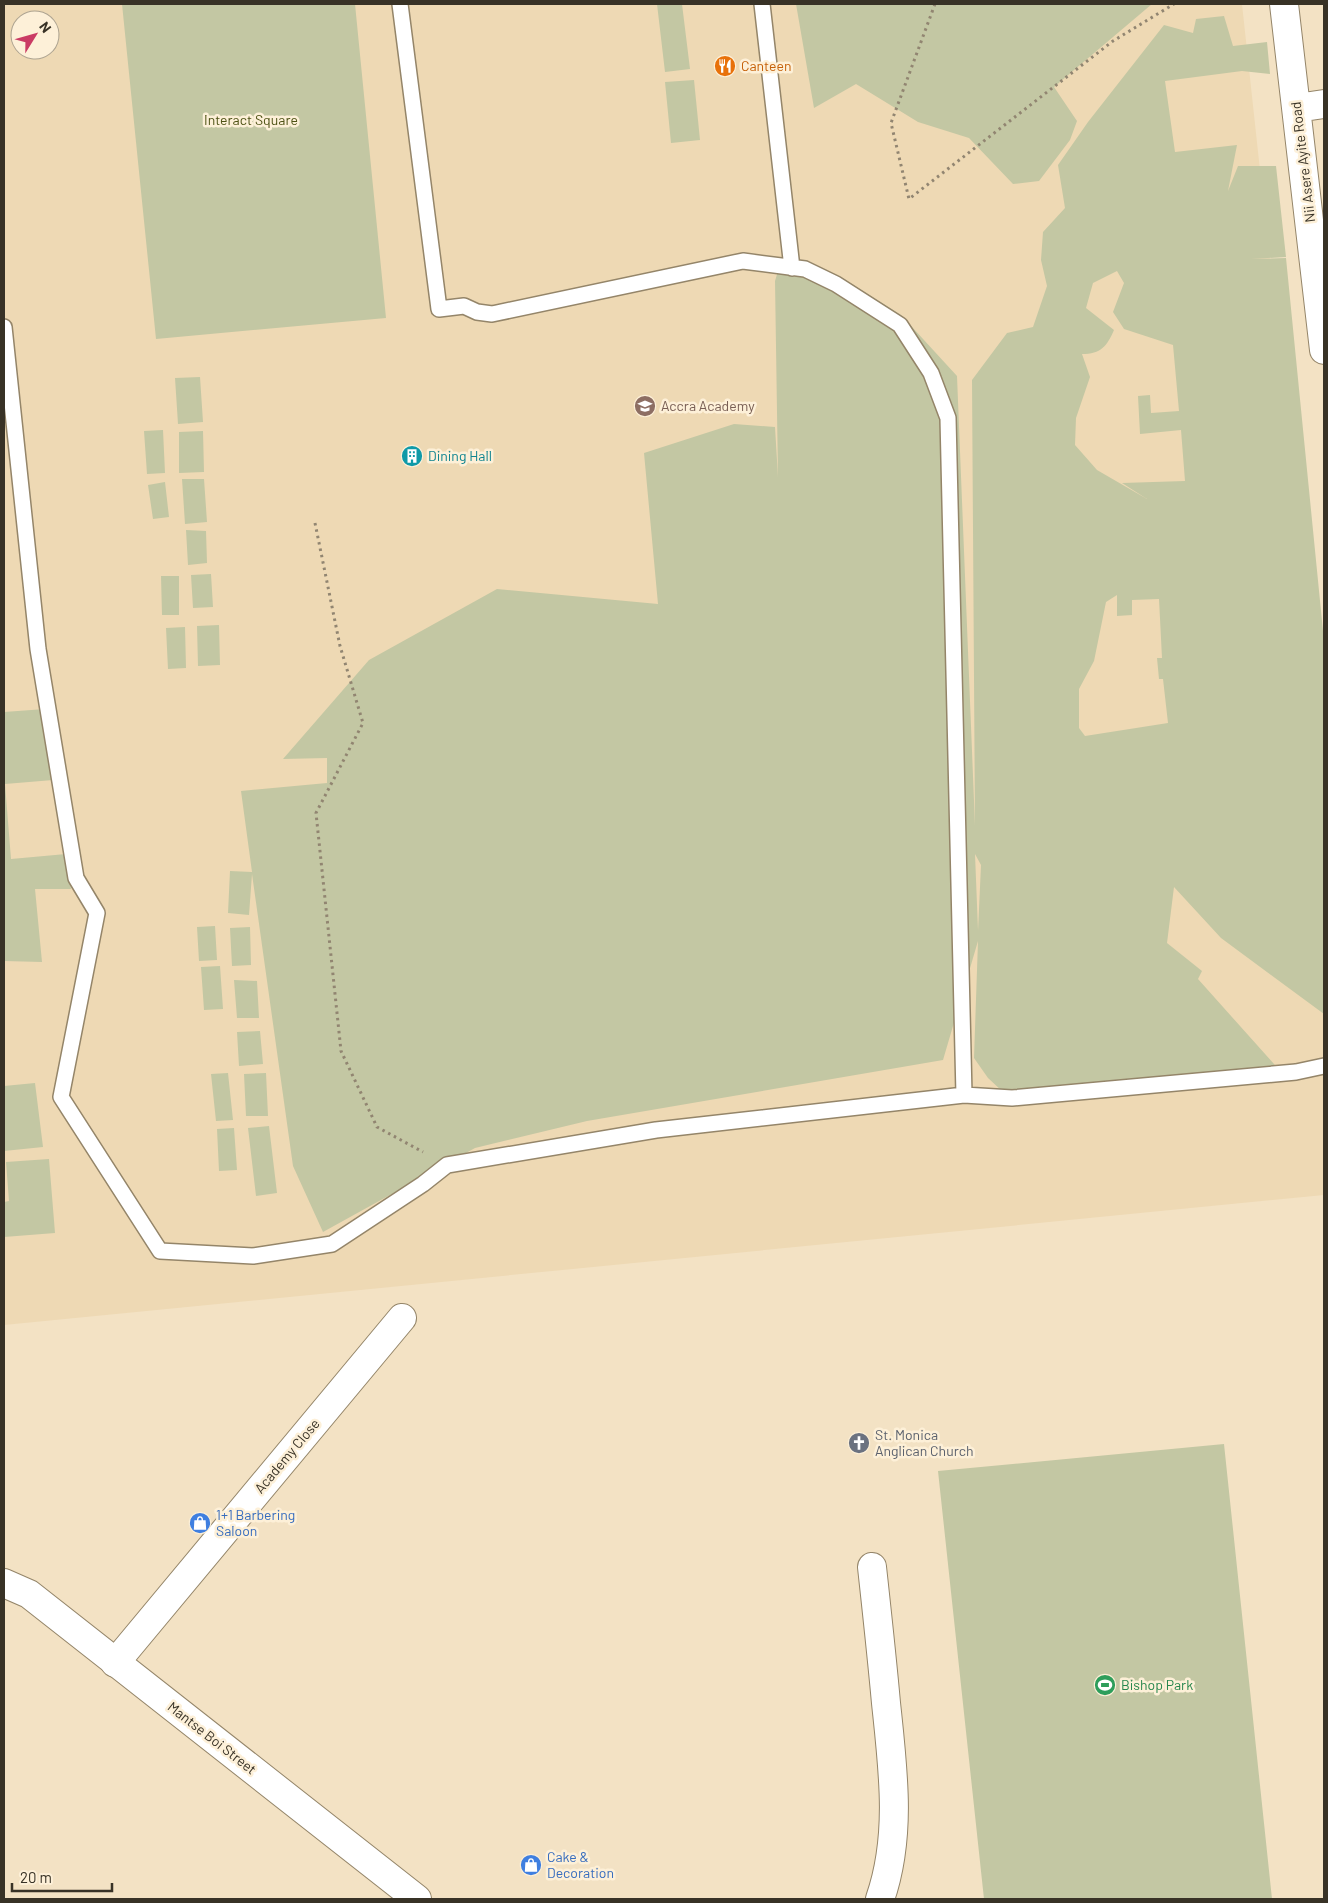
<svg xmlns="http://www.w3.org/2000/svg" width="1328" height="1903" viewBox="0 0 1328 1903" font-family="Barlow,sans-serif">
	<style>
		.built { fill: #eed9b4; fill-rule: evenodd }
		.green { fill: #c3c7a3; fill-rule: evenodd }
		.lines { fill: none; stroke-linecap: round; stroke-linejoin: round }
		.service-casing { stroke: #948569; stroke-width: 18 }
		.minor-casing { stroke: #948569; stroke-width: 30 }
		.tertiary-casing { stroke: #948569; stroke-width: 30 }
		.path { stroke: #918571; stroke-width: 3; stroke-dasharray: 2.5 4; stroke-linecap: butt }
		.service { stroke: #fff; stroke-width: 15 }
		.minor { stroke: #fff; stroke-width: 28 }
		.tertiary { stroke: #fff; stroke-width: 28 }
		.labels { text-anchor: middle; stroke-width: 5; stroke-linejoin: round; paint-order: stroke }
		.food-label { font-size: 14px; fill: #c56008; stroke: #fdf0d8; text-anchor: start }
		.park-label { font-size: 14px; fill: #4e5215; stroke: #fdf0d8 }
		.street-label { font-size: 14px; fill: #383226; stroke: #fdf0d8 }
		.education-label { font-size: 14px; fill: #785e54; stroke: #fdf0d8; text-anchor: start }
		.culture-label { font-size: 14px; fill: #0d838f; stroke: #fdf0d8; text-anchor: start }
		.worship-label { font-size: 14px; fill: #5b616d; stroke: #fdf0d8; text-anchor: start }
		.shop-label { font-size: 14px; fill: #366cbe; stroke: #fdf0d8; text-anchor: start }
		.leisure-label { font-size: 14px; fill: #27864d; stroke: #fdf0d8; text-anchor: start }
	</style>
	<rect width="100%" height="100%" fill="#f3e2c4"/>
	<!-- built -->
	<path class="built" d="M4 4H1242L1324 761V1195L4 1325ZM20 20H50V50H20Z"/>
	<!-- green -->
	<path class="green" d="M122 4H355L386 318 156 339Z
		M657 4H682L690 69 665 72Z
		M796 4H1152L1054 87 1077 121 1070 140 1039 181 1013 184 969 138 918 122 856 84 814 108Z
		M1224 16 1233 46 1267 42 1270 74 1242 71 1165 81 1175 152 1237 145 1228 191 1238 166H1276L1286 257 1251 259 1286 258 1324 641V1014L1221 938 1174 887 1167 943 1202 971 1198 979 1282 1073 1002 1091 988 1078 974 1058 978 941 943 1060 587 1121 475 1148 323 1232 293 1166 252 874 249 915 228 913 230 871 252 872 241 791 327 783V758L283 759 369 660 497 589 658 604 644 453 734 424 775 427 778 477 775 281 782 258 841 277 901 315 957 376 975 826 972 380 1007 333 1033 327 1047 286 1041 260 1043 232 1065 208 1058 165 1088 122 1164 25 1193 33 1196 19ZM1117 271 1124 283 1113 312 1124 329 1173 345 1179 411 1151 413 1150 395 1138 396 1140 434 1181 430 1185 481 1122 483 1147 499 1097 470 1075 445 1076 418 1090 377 1082 354C1101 354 1107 346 1114 330L1086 308 1093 283ZM1117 595V616L1132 615V600L1159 599 1162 658H1157L1159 679H1163L1168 723 1085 736 1079 728V689L1094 661 1106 602ZM975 854 981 865 978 931V930Z
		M694 80 700 140 671 143 665 82Z
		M200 377 203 422 178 424 175 378Z
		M163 430 165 473 147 474 144 431Z
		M203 431 204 472 179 473V432Z
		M182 479H204L207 522 185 524Z
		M165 482 169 517 153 519 148 485Z
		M186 530 206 531 207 563 188 565Z
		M211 574 213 607 193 608 191 575Z
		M161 576H179V615H162Z
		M219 625 220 665 198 666 197 626Z
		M185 627 186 668 168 669 166 628Z
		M45 709 53 780 5 784 11 859 66 854 71 889H35L42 962 4 961V712Z
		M215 926 217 960 199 961 197 927Z
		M250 927 251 965 232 966 230 928Z
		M220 966 223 1009 204 1010 201 967Z
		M234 980 257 981 259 1018H237Z
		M260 1031 263 1064 239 1066 237 1032Z
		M228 1073 233 1120 216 1121 211 1074Z
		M266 1073 268 1116H246L244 1074Z
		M35 1083 43 1147 4 1151V1086Z
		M269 1126 277 1193 256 1196 248 1128Z
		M234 1128 237 1170 219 1171 217 1129Z
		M49 1159 55 1233 4 1237V1202L9 1201 6 1162Z
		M1224 1444 1272 1899H984L938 1471Z"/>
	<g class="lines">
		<!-- service casing -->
		<g class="service-casing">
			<path id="service" d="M400 4 439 309 464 306 477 312 492 314 743 261 805 269 836 284 900 325 931 373 948 418 964 1095 1012 1098 1296 1072 1324 1066
				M762 4 792 268
				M4 327 38 649 76 878 97 913 61 1097 160 1251 253 1256 332 1244 423 1184 447 1165 656 1130 964 1095"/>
		</g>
		<!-- minor casing -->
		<g class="minor-casing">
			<path id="minor" d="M1284 4 1324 350
				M1297 108 1324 104
				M872 1567C877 1613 882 1658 886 1703 893 1769 902 1836 880 1899
				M115 1663 402 1318"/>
		</g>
		<!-- tertiary casing -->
		<g class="tertiary-casing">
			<path id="tertiary" d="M4 1583 29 1594 417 1899"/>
		</g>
		<!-- path -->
		<path class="path" d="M935 4 891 123 909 199 1113 41 1174 4
			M315 523 340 646 363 723 316 813 341 1051 377 1127 423 1152"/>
		<!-- service -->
		<use href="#service" class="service"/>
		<!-- minor -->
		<use href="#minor" class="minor"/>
		<!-- tertiary -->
		<use href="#tertiary" class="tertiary"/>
	</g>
	<!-- icons -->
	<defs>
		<g id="restaurant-disc" transform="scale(1.125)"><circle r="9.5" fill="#e8710a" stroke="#fdf0d8"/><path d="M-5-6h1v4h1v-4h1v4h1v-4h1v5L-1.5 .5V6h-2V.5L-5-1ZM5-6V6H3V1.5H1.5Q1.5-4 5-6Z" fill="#fff"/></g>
		<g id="school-disc" transform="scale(1.125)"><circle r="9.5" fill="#8d6e63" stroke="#fdf0d8"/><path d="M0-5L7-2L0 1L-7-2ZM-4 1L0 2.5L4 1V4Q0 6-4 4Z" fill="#fff"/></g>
		<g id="building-disc" transform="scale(1.125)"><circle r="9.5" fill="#0f9aa8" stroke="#fdf0d8"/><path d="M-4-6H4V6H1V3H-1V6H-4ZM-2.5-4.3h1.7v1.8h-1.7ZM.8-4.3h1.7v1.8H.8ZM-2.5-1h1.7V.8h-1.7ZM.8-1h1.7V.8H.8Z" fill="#fff"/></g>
		<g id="church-disc" transform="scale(1.125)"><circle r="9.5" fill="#6b7280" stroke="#fdf0d8"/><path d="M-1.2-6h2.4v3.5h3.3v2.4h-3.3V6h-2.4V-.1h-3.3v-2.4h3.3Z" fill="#fff"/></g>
		<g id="shop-disc" transform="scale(1.125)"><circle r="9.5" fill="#3f7fe0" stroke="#fdf0d8"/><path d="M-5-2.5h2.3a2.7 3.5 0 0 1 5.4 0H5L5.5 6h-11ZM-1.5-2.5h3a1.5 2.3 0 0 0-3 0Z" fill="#fff"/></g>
		<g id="stadium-disc" transform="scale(1.125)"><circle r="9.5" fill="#2e9e5b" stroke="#fdf0d8"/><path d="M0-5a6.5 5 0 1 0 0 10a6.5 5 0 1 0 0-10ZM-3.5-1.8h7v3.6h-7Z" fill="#fff"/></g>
	</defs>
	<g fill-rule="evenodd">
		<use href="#restaurant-disc" x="725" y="66"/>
		<use href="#school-disc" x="645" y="406"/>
		<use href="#building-disc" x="412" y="456"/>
		<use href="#church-disc" x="859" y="1443"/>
		<use href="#shop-disc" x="200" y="1523"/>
		<use href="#stadium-disc" x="1105" y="1685"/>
		<use href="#shop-disc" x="531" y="1865"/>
	</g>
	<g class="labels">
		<!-- food labels -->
		<g class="food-label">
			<text x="741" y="71">Canteen</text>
		</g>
		<!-- park labels -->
		<g class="park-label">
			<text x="251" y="125">Interact Square</text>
		</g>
		<!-- street labels -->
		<g class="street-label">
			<text transform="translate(1303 162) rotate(-97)" y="5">Nii Asere Ayite Road</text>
			<text transform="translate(287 1456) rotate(-50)" y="5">Academy Close</text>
			<text transform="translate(212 1738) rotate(38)" y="5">Mantse Boi Street</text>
		</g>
		<!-- education labels -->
		<g class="education-label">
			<text x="661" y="411">Accra Academy</text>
		</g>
		<!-- culture labels -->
		<g class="culture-label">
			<text x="428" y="461">Dining Hall</text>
		</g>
		<!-- worship labels -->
		<g class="worship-label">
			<text x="875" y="1440">St. Monica<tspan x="875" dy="16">Anglican Church</tspan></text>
		</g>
		<!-- shop labels -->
		<g class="shop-label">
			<text x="216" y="1520">1+1 Barbering<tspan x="216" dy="16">Saloon</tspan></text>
			<text x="547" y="1862">Cake &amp;<tspan x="547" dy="16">Decoration</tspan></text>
		</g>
		<!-- leisure labels -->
		<g class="leisure-label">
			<text x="1121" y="1690">Bishop Park</text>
		</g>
	</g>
	<!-- border -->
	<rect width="1328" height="1903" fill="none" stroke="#383226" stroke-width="10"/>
	<!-- north arrow -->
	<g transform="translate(35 35) rotate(53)"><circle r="24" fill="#fdf0d8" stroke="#aea491"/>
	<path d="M0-4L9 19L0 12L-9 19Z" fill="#ca3b64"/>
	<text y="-8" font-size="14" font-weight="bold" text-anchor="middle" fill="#383226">N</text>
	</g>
	<!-- scale -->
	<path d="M12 1883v8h100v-8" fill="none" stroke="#383226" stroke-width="2.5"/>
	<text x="20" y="1883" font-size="15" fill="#383226" stroke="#fdf0d8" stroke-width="4" paint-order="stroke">20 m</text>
</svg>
